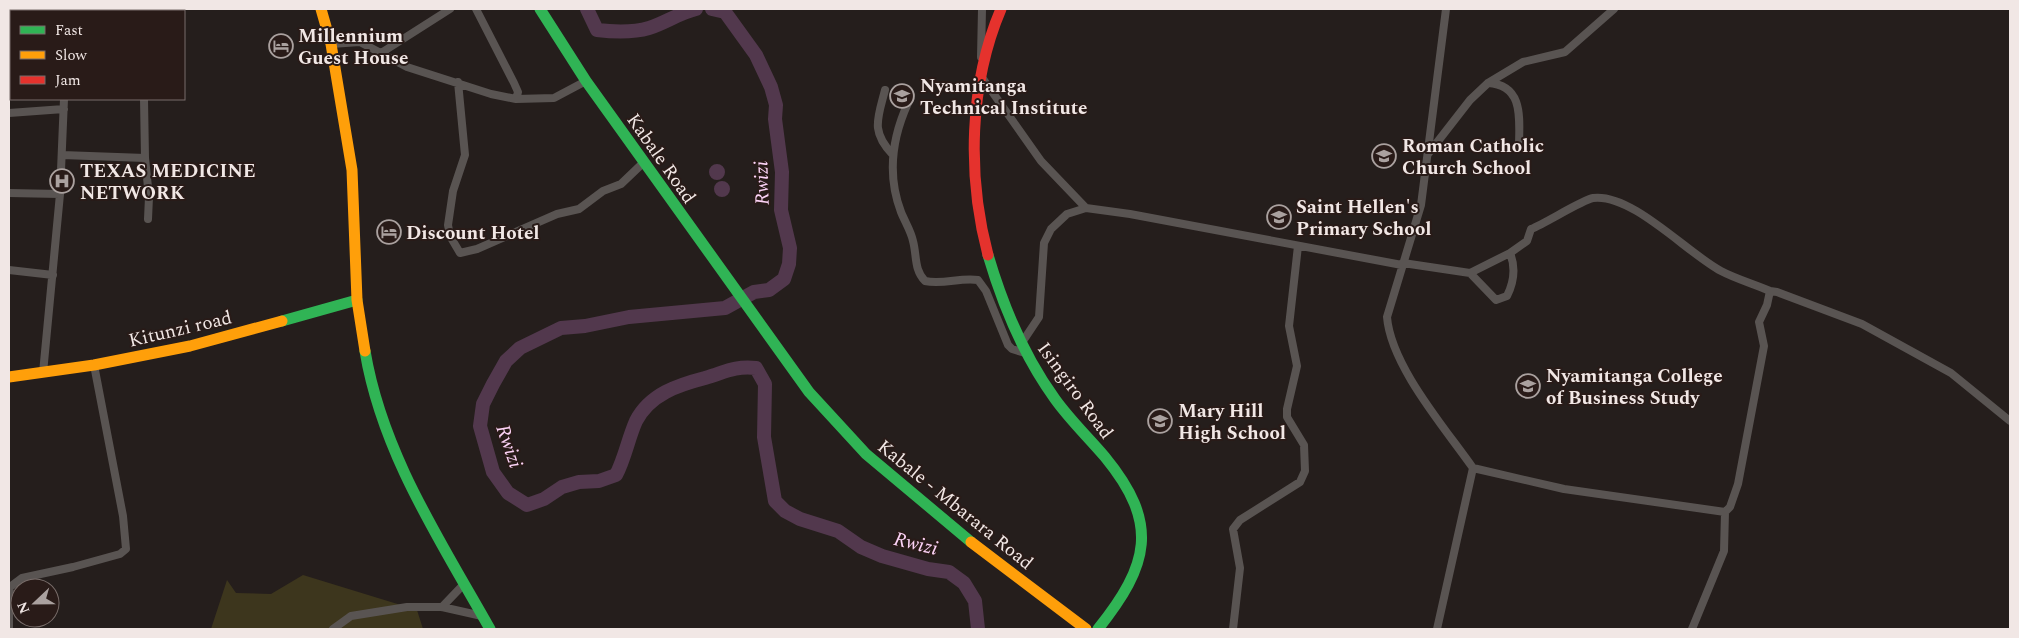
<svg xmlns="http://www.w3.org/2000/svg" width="2019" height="638" viewBox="0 0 2019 638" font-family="Spectral,serif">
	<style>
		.green { fill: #3d361d }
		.water { fill: #52384d }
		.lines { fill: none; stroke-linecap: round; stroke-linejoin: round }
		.river { stroke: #52384d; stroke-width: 14 }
		.street { stroke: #595452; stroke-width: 8 }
		.fast { stroke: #30b455; stroke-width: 11 }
		.slow { stroke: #ff9f0a; stroke-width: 11 }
		.jam { stroke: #e5322d; stroke-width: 11 }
		.labels { text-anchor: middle; stroke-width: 4; stroke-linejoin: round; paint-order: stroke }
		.poi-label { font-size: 19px; font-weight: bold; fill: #f1e7e5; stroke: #291b18; text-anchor: start }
		.street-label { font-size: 19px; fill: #f1e7e5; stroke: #291b18 }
		.water-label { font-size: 20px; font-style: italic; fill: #fcd3f6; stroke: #291b18 }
	</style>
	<rect width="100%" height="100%" fill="#251e1c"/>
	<!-- green -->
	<path class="green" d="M303 575 417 610 423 629H211L227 580 236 593 271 594Z"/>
	<!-- water -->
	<path class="water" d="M709 172a8 8 0 1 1 16 0a8 8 0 1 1-16 0Z
		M714 189a8 8 0 1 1 16 0a8 8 0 1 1-16 0Z"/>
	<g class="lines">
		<!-- river -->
		<path class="river" d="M587 9 597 30C614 32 632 33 649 28 665 23 679 13 696 9
			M712 9 725 12 756 55 771 87 776 105 775 119 782 172 781 210 790 248 789 264 784 279 769 290 754 292 725 308 629 317 585 326 561 328 520 348 506 361 493 384 483 404 480 426 493 472 508 493 527 505 544 499 562 487 579 482 599 481 616 475C625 458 628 439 636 421 650 394 678 385 705 378 726 372 733 366 756 368L765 384 764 437 775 501 785 511 800 519 838 531 861 547 882 556 928 569 949 572 964 583 975 601 978 629"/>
		<!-- street -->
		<path class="street" d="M476 9 514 83 518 92 516 99
			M67 11V9
			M152 11V9
			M9 30H11
			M331 44 360 42 407 67 491 94 516 99 554 98 586 81
			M381 53 450 9
			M981 57 982 9
			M981 76 1041 161 1086 208
			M458 82 465 155 453 191 448 225 450 236 460 253 477 249 557 214 579 209 603 191 621 184 643 163
			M1488 83C1525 85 1519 121 1519 147
			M885 90C878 118 870 131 893 155
			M908 103C892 138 887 175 901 212 905 222 911 231 913 241 917 256 914 270 925 281 943 285 961 277 978 280L986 291 1008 345 1012 349 1025 353
			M9 113 64 109
			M1428 154 1470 100 1488 83 1523 62 1565 52 1614 9
			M62 155 145 158 144 99
			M145 158 149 197 148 219
			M9 193 60 194
			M1403 263 1470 273 1496 300 1507 296C1514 282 1516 268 1510 253L1527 241 1531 229C1546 223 1582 200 1593 198 1632 193 1687 253 1721 271 1736 279 1754 284 1770 291
			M9 270 53 275
			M1470 273 1510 253
			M1021 344 1039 317 1044 243 1051 229 1067 214 1086 208 1130 214 1402 265
			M43 373 60 194 64 99
			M1473 468 1564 489 1725 512
			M9 604 10 587 22 578 73 567 120 554 126 549 123 516 94 365
			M9 607V629
			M442 607 464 584
			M333 629 351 616 407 607H442L482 616
			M1233 629 1240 568 1233 529 1240 520 1300 482 1305 471 1304 445 1287 417V409L1297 366 1289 326 1298 246
			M1437 629 1473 468C1445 428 1391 366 1387 317L1421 205 1446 9
			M1692 629 1724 551 1725 512 1730 507 1738 484 1764 346 1759 322 1767 305 1770 291 1777 292 1862 324 1951 373 2010 421"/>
		<!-- fast -->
		<path class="fast" d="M540 9 586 81 809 392 866 454 971 542
			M988 255C1003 306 1023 355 1055 399 1070 420 1088 437 1105 457 1160 524 1149 565 1098 629
			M282 321 357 300
			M365 351C382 453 440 540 490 629"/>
		<!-- slow -->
		<path class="slow" d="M321 9 331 44 352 170 357 300 365 351
			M9 377 94 365 190 346 282 321
			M971 542 1086 629"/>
		<!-- jam -->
		<path class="jam" d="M988 255C967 176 969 84 1001 9"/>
	</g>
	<!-- icons -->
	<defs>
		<g id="hotel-ring" transform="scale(1.25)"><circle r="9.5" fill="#291b18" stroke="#aaa19f" stroke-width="1.5"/><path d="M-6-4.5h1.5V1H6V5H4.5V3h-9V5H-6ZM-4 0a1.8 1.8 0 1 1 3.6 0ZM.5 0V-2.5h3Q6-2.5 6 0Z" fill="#aaa19f"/></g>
		<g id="school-ring" transform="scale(1.25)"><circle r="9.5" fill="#291b18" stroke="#aaa19f" stroke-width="1.5"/><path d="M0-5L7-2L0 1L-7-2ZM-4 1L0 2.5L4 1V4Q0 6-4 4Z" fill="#aaa19f"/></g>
		<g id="hospital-ring" transform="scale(1.25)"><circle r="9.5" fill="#291b18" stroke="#aaa19f" stroke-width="1.5"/><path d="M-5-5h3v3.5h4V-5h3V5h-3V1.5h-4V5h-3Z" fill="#aaa19f"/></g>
	</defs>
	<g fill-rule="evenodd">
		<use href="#hotel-ring" x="281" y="46"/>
		<use href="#school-ring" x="902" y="96"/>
		<use href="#school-ring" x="1384" y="156"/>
		<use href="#hospital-ring" x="62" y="181"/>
		<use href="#school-ring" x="1279" y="217"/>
		<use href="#hotel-ring" x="389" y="232"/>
		<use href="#school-ring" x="1528" y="386"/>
		<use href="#school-ring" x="1160" y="421"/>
	</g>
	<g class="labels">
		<!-- poi labels -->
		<g class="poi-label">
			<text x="298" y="42">Millennium<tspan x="298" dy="22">Guest House</tspan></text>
			<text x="920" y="92">Nyamitanga<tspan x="920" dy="22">Technical Institute</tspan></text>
			<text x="1402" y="152">Roman Catholic<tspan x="1402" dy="22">Church School</tspan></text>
			<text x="80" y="177">TEXAS MEDICINE<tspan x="80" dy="22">NETWORK</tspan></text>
			<text x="1296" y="213">Saint Hellen's<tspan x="1296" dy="22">Primary School</tspan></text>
			<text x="406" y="239">Discount Hotel</text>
			<text x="1546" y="382">Nyamitanga College<tspan x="1546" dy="22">of Business Study</tspan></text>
			<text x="1178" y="417">Mary Hill<tspan x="1178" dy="22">High School</tspan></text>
		</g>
		<!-- street labels -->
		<g class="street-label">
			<text transform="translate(662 158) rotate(55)" y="7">Kabale Road</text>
			<text transform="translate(180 328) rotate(-13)" y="7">Kitunzi road</text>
			<text transform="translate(1076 390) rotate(54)" y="7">Isingiro Road</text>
			<text transform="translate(956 504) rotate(39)" y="7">Kabale - Mbarara Road</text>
		</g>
		<!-- water labels -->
		<g class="water-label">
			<text transform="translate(761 183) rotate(-92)" y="7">Rwizi</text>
			<text transform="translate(510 446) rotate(71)" y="7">Rwizi</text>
			<text transform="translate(916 543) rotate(14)" y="7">Rwizi</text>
		</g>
	</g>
	<!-- border -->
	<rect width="2019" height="638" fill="none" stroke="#f1e7e5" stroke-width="20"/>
	<!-- legend -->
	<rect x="10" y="10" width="175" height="90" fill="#291b18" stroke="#796d6a"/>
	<rect x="20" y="26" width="25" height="8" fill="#30b455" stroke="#796d6a"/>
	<text x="55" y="35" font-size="15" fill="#f1e7e5">Fast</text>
	<rect x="20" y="51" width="25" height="8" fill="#ff9f0a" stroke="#796d6a"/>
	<text x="55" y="60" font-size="15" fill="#f1e7e5">Slow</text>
	<rect x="20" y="76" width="25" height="8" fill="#e5322d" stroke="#796d6a"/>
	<text x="55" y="85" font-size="15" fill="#f1e7e5">Jam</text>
	<!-- north arrow -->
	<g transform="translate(35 603) rotate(248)"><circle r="24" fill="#291b18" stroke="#796d6a"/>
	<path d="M0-4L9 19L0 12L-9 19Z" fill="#aaa19f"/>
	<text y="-8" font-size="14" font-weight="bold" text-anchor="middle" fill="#f1e7e5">N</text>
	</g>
</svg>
